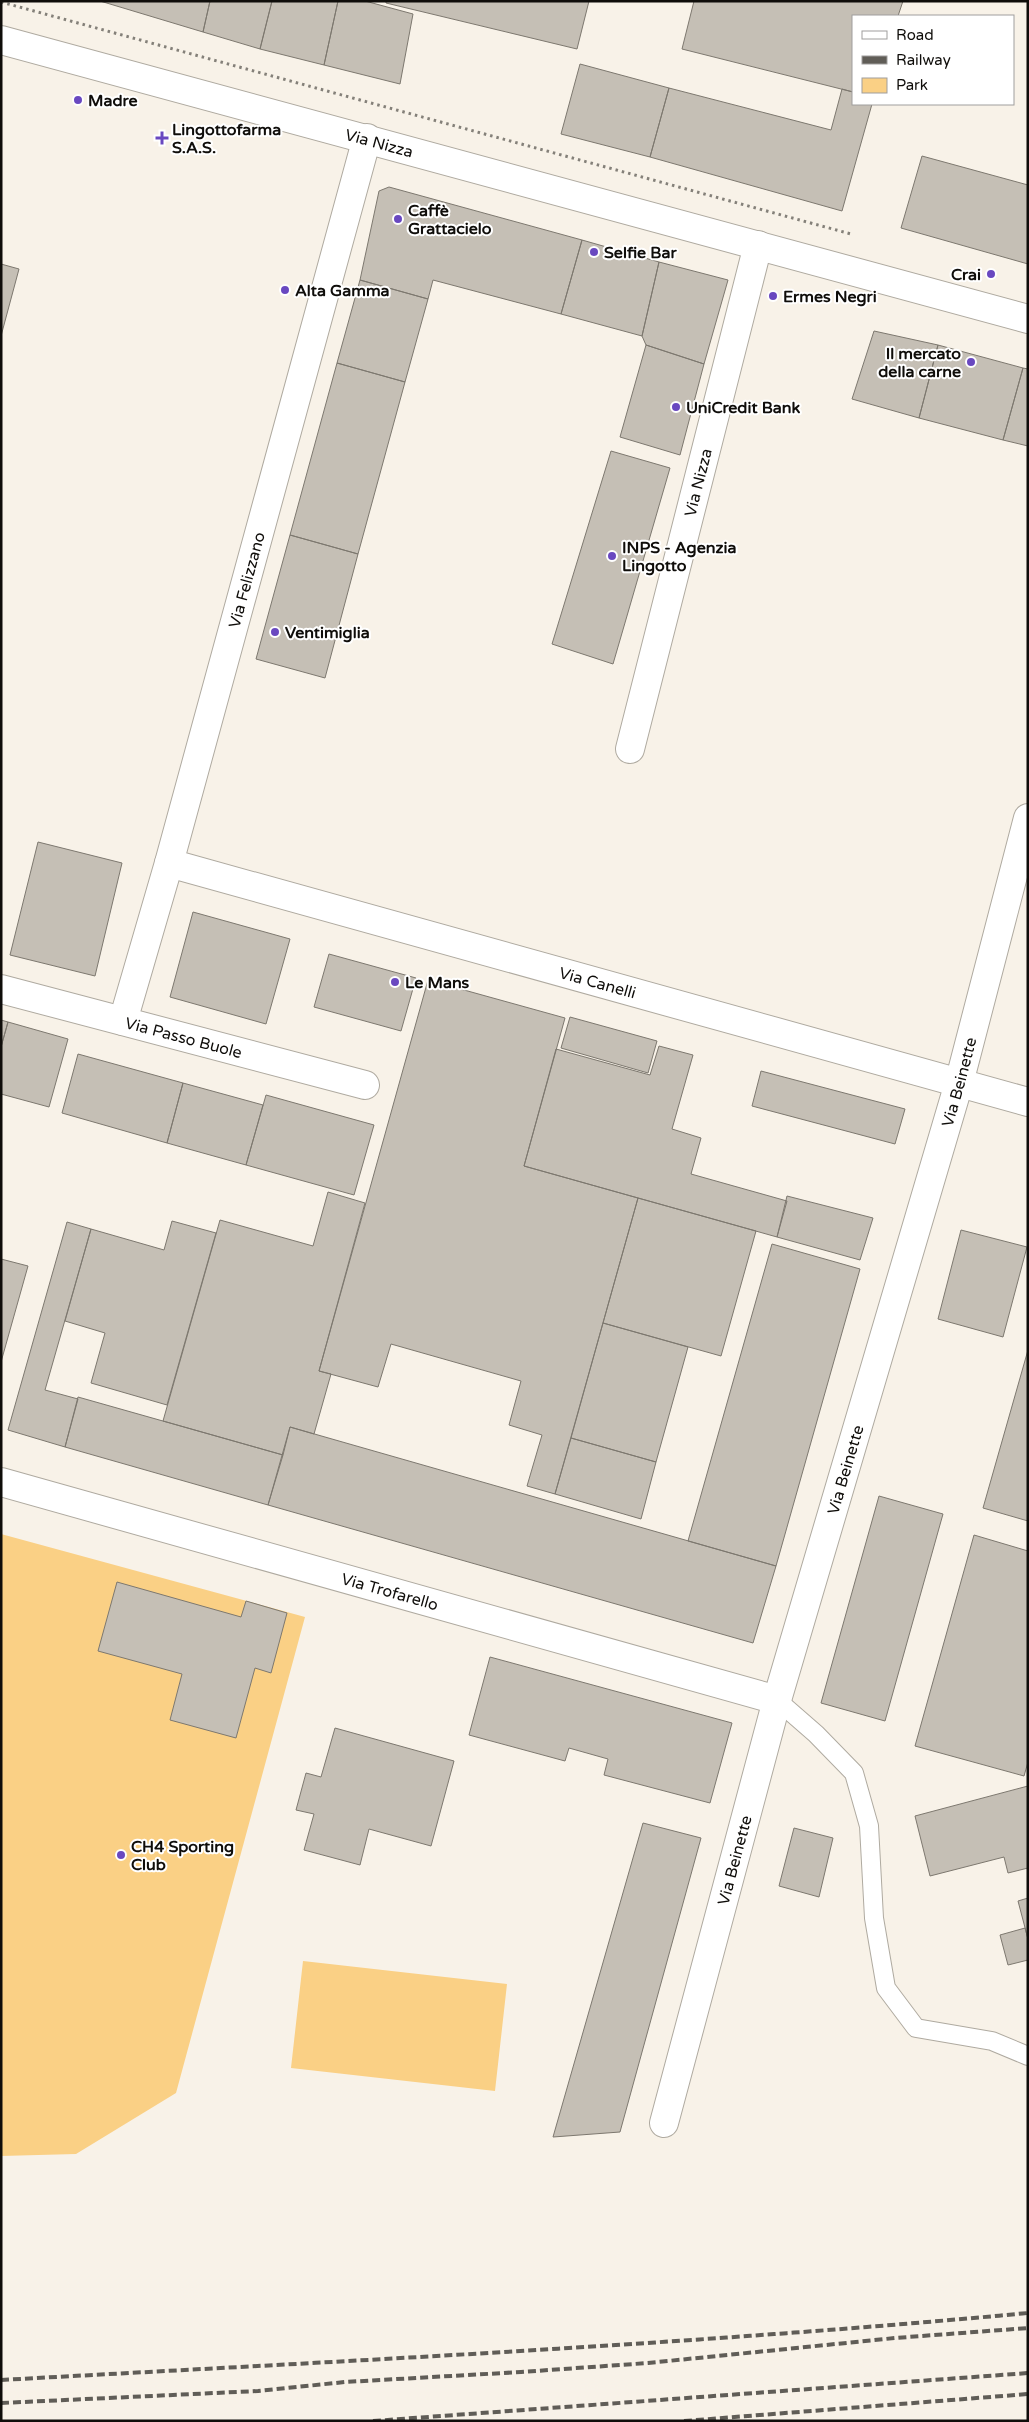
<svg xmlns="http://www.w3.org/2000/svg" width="1029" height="2422" viewBox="0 0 1029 2422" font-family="'Varela Round',sans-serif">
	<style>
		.green { fill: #fad085 }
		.building { fill: #c5bfb5; stroke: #7d786f }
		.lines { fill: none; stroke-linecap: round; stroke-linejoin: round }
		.lane-casing { stroke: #afaaa0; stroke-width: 20 }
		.street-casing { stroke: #afaaa0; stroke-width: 30 }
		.secondary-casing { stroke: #afaaa0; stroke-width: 30 }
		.path { stroke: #848079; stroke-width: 3; stroke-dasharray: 2.5 4; stroke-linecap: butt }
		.lane { stroke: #fff; stroke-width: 18 }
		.street { stroke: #fff; stroke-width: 28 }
		.secondary { stroke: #fff; stroke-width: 28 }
		.rail { stroke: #605d57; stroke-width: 4; stroke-dasharray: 8 4; stroke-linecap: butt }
		.poi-dot { fill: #6948c0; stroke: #fff; stroke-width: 2 }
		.labels { text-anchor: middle; stroke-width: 4; stroke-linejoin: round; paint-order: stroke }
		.poi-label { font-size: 16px; font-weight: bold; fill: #0f0d0a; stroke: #fff; text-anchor: start }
		.street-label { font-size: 16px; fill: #0f0d0a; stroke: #fff }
	</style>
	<rect width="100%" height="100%" fill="#f8f2e8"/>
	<!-- green -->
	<path class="green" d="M1 1534 305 1617 176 2093 76 2154 1 2156Z
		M303 1961 507 1984 495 2091 291 2068Z"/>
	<!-- building -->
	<path class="building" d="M100 1H210L203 32Z
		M210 1H272L260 49 203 32Z
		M272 1H338L324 65 260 49Z
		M338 1H365L413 14 400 84 324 65Z
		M386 1H589L577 49 386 3Z
		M694 1H903L898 16H853V92L682 49Z
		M580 64 669 88 650 157 561 134Z
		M669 88 831 130 842 89 853 92V104H872L842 211 650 157Z
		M922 156 1028 185V264L901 228Z
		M389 187 582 240 561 314 433 280 428 299 360 280 379 191Z
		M582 240 659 262 642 336 561 314Z
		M659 262 728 280 704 364 646 345 642 336Z
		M1 264 19 269 1 336Z
		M360 280 428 299 405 382 337 363Z
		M874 331 938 345 919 418 852 399Z
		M646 345 704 364 680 455 620 437Z
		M938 345 1023 368 1003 440 919 418Z
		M337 363 405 382 358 554 290 535Z
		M1023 368 1028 369V446L1003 440Z
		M611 451 670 468 613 664 552 644Z
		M290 535 358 554 325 678 256 659Z
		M38 842 122 863 95 976 10 955Z
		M193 912 290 939 266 1024 170 997Z
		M329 954 416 978 401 1031 314 1007Z
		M428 980 565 1018 524 1166 638 1198 555 1494 527 1486 542 1435 509 1425 521 1381 391 1344 378 1387 319 1371Z
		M570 1017 657 1041 648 1073 561 1048Z
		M1 1020 8 1022 1 1047Z
		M8 1022 68 1039 49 1107 1 1094V1047Z
		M659 1046 693 1055 672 1129 701 1138 691 1174 787 1201 777 1237 524 1166 556 1049 650 1075Z
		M78 1054 183 1083 167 1143 62 1113Z
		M761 1071 905 1109 895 1144 752 1106Z
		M183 1083 263 1105 246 1165 167 1143Z
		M266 1095 374 1125 354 1195 246 1165Z
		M328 1192 365 1203 319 1371 331 1374 314 1434 290 1427 283 1455 163 1421 220 1220 313 1246Z
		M787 1196 873 1218 860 1260 777 1237Z
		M638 1198 756 1231 721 1356 603 1323Z
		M172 1221 216 1233 167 1405 91 1383 105 1333 65 1321 91 1229 164 1250Z
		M67 1222 91 1229 45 1390 78 1399 65 1447 8 1430Z
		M961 1230 1027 1247 1003 1337 938 1319Z
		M772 1244 860 1269 776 1566 688 1541Z
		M1 1259 28 1266 1 1362Z
		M603 1323 688 1347 656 1462 571 1438Z
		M1028 1350V1521L983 1508Z
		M78 1397 283 1455 268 1505 65 1447Z
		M290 1427 776 1566 753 1643 268 1505Z
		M571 1438 656 1462 641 1519 555 1494Z
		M879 1496 943 1514 885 1721 821 1703Z
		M974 1535 1028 1551V1762L1024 1776 915 1746Z
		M117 1582 241 1617 246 1601 287 1613 271 1673 255 1668 236 1738 170 1720 182 1674 98 1651Z
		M490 1657 732 1723 710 1803 604 1775 608 1759 569 1748 565 1761 469 1735Z
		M335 1728 454 1761 431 1846 369 1829 360 1865 304 1850 314 1814 296 1810 306 1773 321 1777Z
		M1028 1786V1868L1008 1873 1004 1857 930 1876 915 1816Z
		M643 1823 701 1838 620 2132 553 2137Z
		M794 1828 833 1838 819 1897 779 1886Z
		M1028 1898V1939L1018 1901Z
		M1025 1928 1028 1939V1960L1008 1965 1000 1935Z"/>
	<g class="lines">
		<!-- lane casing -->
		<g class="lane-casing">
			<path id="lane" d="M777 1700 816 1734 854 1773 869 1826 874 1918 886 1988 916 2028 992 2041 1028 2056"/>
		</g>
		<!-- street casing -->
		<g class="street-casing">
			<g id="street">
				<path id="s1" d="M630 749 758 245"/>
				<path id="s2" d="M169 863 1028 1102"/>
				<path id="s3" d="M1 989 365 1085"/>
				<path id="s4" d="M123 1021 169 863 367 138"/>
				<path id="s5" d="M1 1482 777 1700"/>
				<path id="s6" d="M664 2123 777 1700 959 1083 1028 818"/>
			</g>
		</g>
		<!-- secondary casing -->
		<g class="secondary-casing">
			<g id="secondary">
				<path id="s7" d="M1 40 1028 319"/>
			</g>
		</g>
		<!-- path -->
		<path class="path" d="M1 2 851 234"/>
		<!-- lane -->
		<use href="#lane" class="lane"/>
		<!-- street -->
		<use href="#street" class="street"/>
		<!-- secondary -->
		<use href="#secondary" class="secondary"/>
		<!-- rail -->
		<path class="rail" d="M1 2380C343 2361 686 2345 1028 2313
			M1 2403 258 2391 345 2382 521 2372 648 2363 895 2338 1028 2328
			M373 2421 1028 2373
			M684 2421 1028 2394"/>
	</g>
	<!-- markers -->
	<g class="poi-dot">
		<circle cx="78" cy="100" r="5"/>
		<path d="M159.5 130.5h5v5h5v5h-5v5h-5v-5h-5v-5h5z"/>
		<circle cx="398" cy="219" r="5"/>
		<circle cx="594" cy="252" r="5"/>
		<circle cx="991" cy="274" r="5"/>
		<circle cx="285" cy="290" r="5"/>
		<circle cx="773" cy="296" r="5"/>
		<circle cx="971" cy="362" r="5"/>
		<circle cx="676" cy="407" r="5"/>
		<circle cx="612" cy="556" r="5"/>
		<circle cx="275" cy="632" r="5"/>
		<circle cx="395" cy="982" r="5"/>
		<circle cx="121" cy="1855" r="5"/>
	</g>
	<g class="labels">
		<!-- poi labels -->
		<g class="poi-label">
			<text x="88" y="106">Madre</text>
			<text x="172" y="135">Lingottofarma<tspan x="172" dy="18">S.A.S.</tspan></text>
			<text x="408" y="216">Caffè<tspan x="408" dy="18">Grattacielo</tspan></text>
			<text x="604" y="258">Selfie Bar</text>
			<text x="981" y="280" text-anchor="end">Crai</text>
			<text x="295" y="296">Alta Gamma</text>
			<text x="783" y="302">Ermes Negri</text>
			<text x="961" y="359" text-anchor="end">Il mercato<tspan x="961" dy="18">della carne</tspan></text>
			<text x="686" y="413">UniCredit Bank</text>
			<text x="622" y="553">INPS - Agenzia<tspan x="622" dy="18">Lingotto</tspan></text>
			<text x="285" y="638">Ventimiglia</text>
			<text x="405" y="988">Le Mans</text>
			<text x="131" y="1852">CH4 Sporting<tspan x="131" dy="18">Club</tspan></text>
		</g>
		<!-- street labels -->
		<g class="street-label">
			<text dy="6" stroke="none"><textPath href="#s7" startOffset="392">Via Nizza</textPath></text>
			<text dy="6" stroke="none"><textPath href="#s1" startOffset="275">Via Nizza</textPath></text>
			<text dy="6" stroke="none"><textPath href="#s4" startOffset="458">Via Felizzano</textPath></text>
			<text dy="6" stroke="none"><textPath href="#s2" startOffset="445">Via Canelli</textPath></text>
			<text dy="6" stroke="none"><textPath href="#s3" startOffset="189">Via Passo Buole</textPath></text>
			<text dy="6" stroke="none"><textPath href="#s6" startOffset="1082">Via Beinette</textPath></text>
			<text dy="6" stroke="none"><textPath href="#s6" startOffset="678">Via Beinette</textPath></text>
			<text dy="6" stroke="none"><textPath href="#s5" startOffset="404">Via Trofarello</textPath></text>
			<text dy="6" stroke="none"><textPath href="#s6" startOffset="272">Via Beinette</textPath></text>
		</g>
	</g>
	<!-- border -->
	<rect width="1029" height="2422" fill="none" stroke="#0f0d0a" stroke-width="5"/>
	<!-- legend -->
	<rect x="852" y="15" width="162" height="90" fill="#ffffff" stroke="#9f9e9d"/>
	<rect x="862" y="31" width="25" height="8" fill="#ffffff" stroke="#9f9e9d"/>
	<text x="896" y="40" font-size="15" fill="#0f0d0a">Road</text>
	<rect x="862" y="56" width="25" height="8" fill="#605d57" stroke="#9f9e9d"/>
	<text x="896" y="65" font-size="15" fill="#0f0d0a">Railway</text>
	<rect x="862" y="78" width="25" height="15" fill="#fad085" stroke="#9f9e9d"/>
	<text x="896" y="90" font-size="15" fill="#0f0d0a">Park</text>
</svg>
